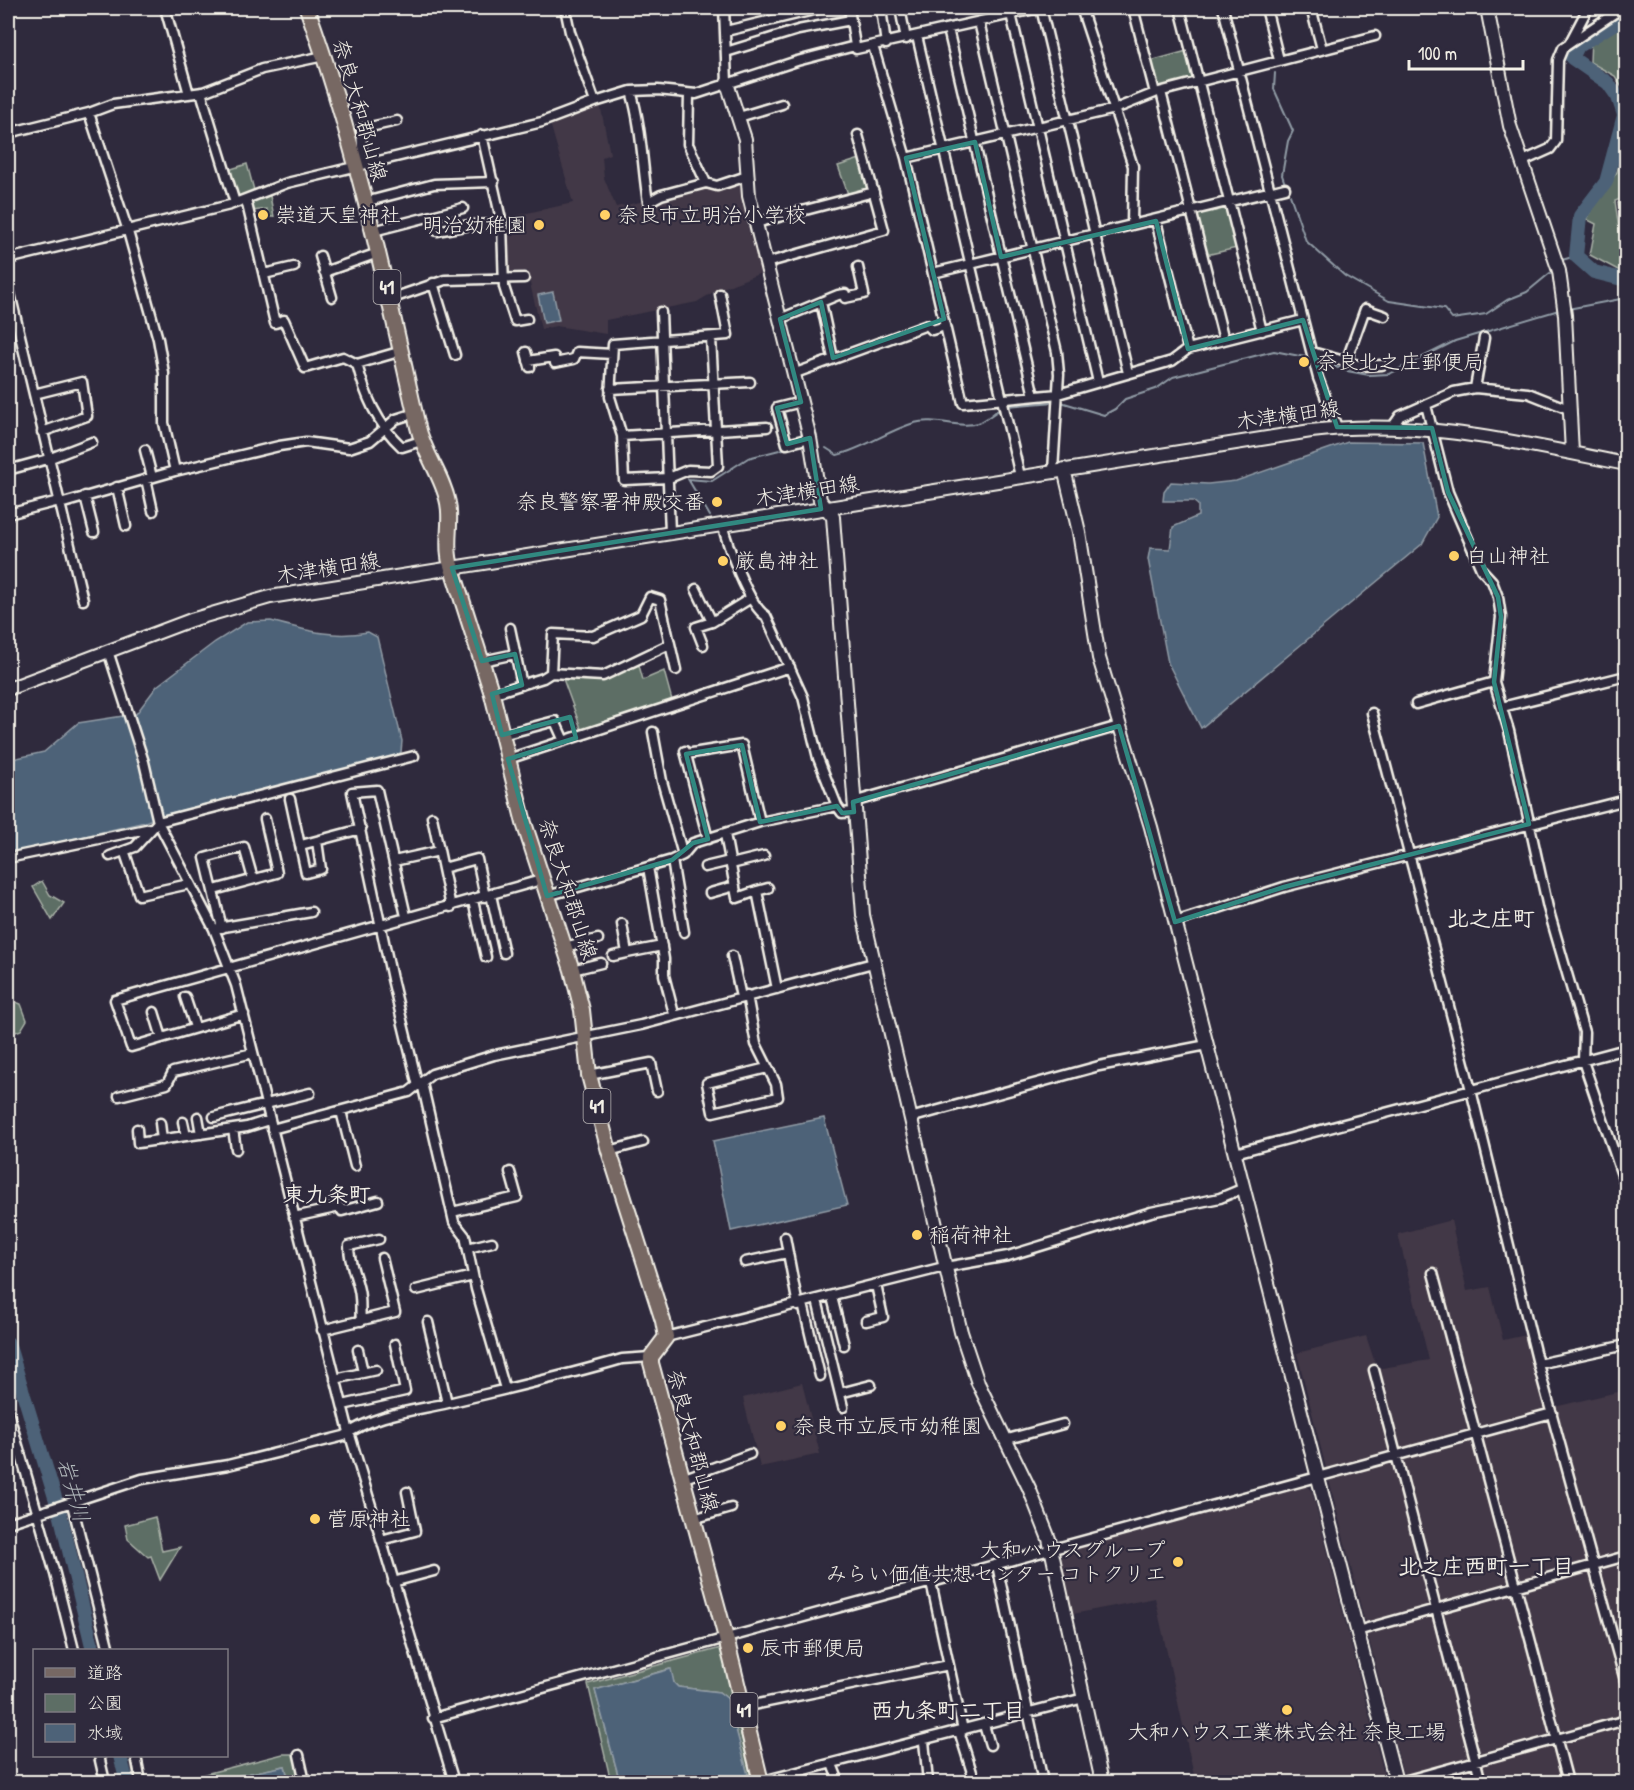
<svg xmlns="http://www.w3.org/2000/svg" width="1634" height="1790" viewBox="0 0 1634 1790" font-family="'Patrick Hand','Klee One',sans-serif">
	<style>
		.built { fill: #423846 }
		.green { fill: #5d6e65; stroke: #a8b0a6; stroke-width: 1.5 }
		.water { fill: #4d6278; stroke: #909ba5; stroke-width: 1.5 }
		.lines { fill: none; stroke-linecap: round; stroke-linejoin: round }
		.stream { stroke: #909ba5; stroke-width: 2 }
		.river { stroke: #4d6278; stroke-width: 14 }
		.street-casing { stroke: #f4f1e8; stroke-width: 13 }
		.secondary-casing { stroke: #f4f1e8; stroke-width: 16 }
		.primary-casing { stroke: #f4f1e8; stroke-width: 18 }
		.street { stroke: #2f2a3d; stroke-width: 8 }
		.secondary { stroke: #2f2a3d; stroke-width: 12 }
		.primary { stroke: #776864; stroke-width: 14 }
		.marked { fill: none; stroke: #318880; stroke-width: 4.5; stroke-linejoin: round }
		.poi-dot { fill: #ffd166; stroke: #2f2a3d; stroke-width: 2 }
		.labels { text-anchor: middle; stroke-width: 4.5; stroke-linejoin: round; paint-order: stroke }
		.shield { fill: #2f2a3d; stroke: #b9b5b5; stroke-width: 1.5 }
		.shield-label { font-size: 20px; font-weight: bold; fill: #f4f1e8 }
		.street-label { font-size: 21px; fill: #f4f1e8; stroke: #2f2a3d }
		.poi-label { font-size: 21px; fill: #f4f1e8; stroke: #2f2a3d; text-anchor: start }
		.neighbourhood-label { font-size: 22px; font-weight: bold; fill: #f4f1e8; stroke: #2f2a3d }
		.water-label { font-size: 22px; font-style: italic; fill: #b1b8bb; stroke: #2f2a3d }
	</style>
	<rect width="100%" height="100%" fill="#2f2a3d"/>
	<filter id="ink" filterUnits="userSpaceOnUse"><feTurbulence type="fractalNoise" baseFrequency=".0167" numOctaves="2"/><feDisplacementMap in="SourceGraphic" scale="12" xChannelSelector="R" yChannelSelector="G"/><feConvolveMatrix kernelMatrix="1 2 1 2 8 2 1 2 1" color-interpolation-filters="sRGB"/></filter>
	<g filter="url(#ink)">
		<!-- built -->
		<path class="built" d="M600 104 610 154 602 157 604 178 616 207 645 201 647 206 703 189 717 191 741 184 746 220 761 273 715 291 697 302 606 320V334L556 326 541 329 527 271H508L504 218 573 203 550 123 561 117Z
			M1451 1220 1467 1291 1490 1287 1503 1340 1526 1335 1546 1409 1626 1390V1782H1405L1297 1353 1366 1336 1377 1369 1429 1360 1398 1234Z
			M802 1383 820 1454 760 1467 743 1398Z
			M1306 1486 1312 1491 1385 1778 1383 1782H1183L1195 1780 1155 1598 1073 1614 1061 1560 1065 1552Z"/>
		<!-- green -->
		<path class="green" d="M1626 12 1622 42 1626 45V94L1615 76 1590 62 1591 38Z
			M1187 51 1193 76 1191 81 1162 89 1156 85 1150 61Z
			M1626 140V197L1615 201 1621 242 1626 245V270H1618L1590 255 1596 224 1586 219 1617 172Z
			M860 159 868 185 865 190 848 194 838 166Z
			M247 164 255 194 240 197 235 194 228 170Z
			M265 195 270 196 274 217H268L267 209 252 211 248 203Z
			M1626 200V233L1618 203Z
			M1223 207 1227 209 1237 248 1206 255 1196 217 1199 213Z
			M638 662 643 680 664 671 673 704 582 731 562 676 603 678Z
			M42 881 50 895 64 903 52 920 33 887Z
			M13 1001 21 1004 27 1020 21 1030 8 1035V1003Z
			M155 1517 162 1551 180 1547 160 1580 151 1556 148 1557 128 1539 125 1525Z
			M721 1648 752 1781 719 1782 748 1775 728 1699 719 1692 678 1687 674 1683 670 1669 595 1690 620 1782H611L588 1684Z
			M283 1754H295L302 1782H289L285 1766 209 1782H174Z"/>
		<!-- water -->
		<path class="water" d="M553 292 559 320 544 323 538 295Z
			M1348 442 1423 443 1437 517 1422 544 1201 728 1168 663 1148 559 1150 548 1170 549 1173 527 1198 516V505L1193 501H1163L1164 492 1171 482 1208 484 1236 481Z
			M271 621C305 630 333 639 368 632L377 637 402 741 401 752 396 756 163 815 145 822 8 854V760L44 752 78 723 136 714 157 686 215 642 247 622Z
			M824 1118 847 1205 731 1231 713 1141Z
			M671 1669 674 1683 678 1687 719 1692 728 1699 748 1775 719 1782H620L595 1690Z
			M285 1766 289 1782H209Z"/>
		<g class="lines">
			<!-- stream -->
			<path class="stream" d="M1263 15 1273 56
				M1275 73 1274 89 1293 131 1288 141 1282 175 1284 181
				M1290 195 1306 241 1345 276 1389 301 1444 309 1452 319 1486 314 1507 300 1527 292 1550 273
				M1562 260 1576 256
				M1568 309 1626 298
				M1316 360 1347 371 1369 375 1389 374 1455 341 1559 310
				M1061 402 1104 415 1115 409 1125 399 1156 389 1173 377 1274 351 1310 358
				M1007 406 1055 402
				M826 448 837 455C863 449 887 431 914 423 935 417 960 429 978 423 987 420 994 412 1002 408
				M710 516 688 479 712 481 748 458 803 444"/>
			<!-- river -->
			<path class="river" d="M1626 16 1578 46 1572 58 1608 83 1618 97 1624 115 1606 182 1580 216 1576 256 1594 272 1626 280
				M8 1343 61 1517 93 1650
				M120 1756 127 1782"/>
			<!-- street casing -->
			<g class="street-casing">
				<path id="street" d="M165 8 189 94
					M724 8 727 83
					M849 8 855 46
					M900 8 906 39
					M1041 8 1128 373
					M1081 8 1133 166 1132 225
					M1133 8 1155 93
					M1180 8 1262 331
					M1223 8 1318 378 1337 427
					M1266 8 1279 60
					M1311 8 1322 49
					M881 9 886 44
					M1011 14 1098 382
					M979 22 1057 352 1059 374 1053 471
					M948 29 1034 396
					M726 31 822 8
					M917 36 1020 476
					M1570 42 1588 8
					M873 46 906 158 963 403 1058 394 1172 361 1188 349 1303 320
					M726 52 798 30 851 20
					M631 91C642 128 642 165 648 202L661 195 706 183 717 186 747 176
					M201 92 235 203
					M1161 92 1224 340
					M689 95 688 144 706 183
					M595 102 631 91 658 90 696 94 797 61 855 46 856 49 1039 8
					M89 113 127 228 158 339 164 373V423L175 471
					M739 117 782 104
					M8 133 89 113 113 104 203 92 262 69 324 56
					M482 135 502 224 504 287 515 321 527 319
					M906 158 1115 109 1155 93 1375 36
					M1521 162 1550 149 1556 141 1558 60 1563 48 1622 8
					M363 164 361 129 397 121
					M246 200 275 323 284 320 305 368 343 357 357 364 402 351
					M365 202 434 184 494 182
					M1156 221 1188 349
					M756 223 874 192
					M373 231 463 208
					M437 231 470 225 502 224
					M320 256 332 297
					M8 259 230 205 287 183 542 122 595 102 570 32 565 8
					M766 263 884 230 858 135
					M324 272 378 253
					M933 273 1285 188
					M264 274 294 267
					M433 283 455 355
					M8 285 83 600
					M390 299 445 280 524 278
					M821 302 833 358
					M661 312 670 532
					M780 319 838 295 845 294V298L864 294 858 267
					M711 338 718 466 711 471 688 470 669 478 624 480 622 436 610 397 613 344 728 335 720 294
					M526 352 530 367
					M1312 352 1362 366 1382 365
					M528 361 554 357 555 363 574 359 577 352 612 354
					M1346 362 1365 309 1385 316
					M357 364C365 395 377 424 402 447L421 441
					M793 374 927 325 932 330 945 326
					M1475 388 1484 338
					M610 389 750 382
					M34 394 82 382 87 416 42 432
					M801 402 777 408 787 444 810 438
					M1426 405 1448 492 1481 569 1492 581 1498 597 1501 617 1494 682 1509 731 1548 908 1584 1032 1583 1061 1626 1187
					M1393 426 1400 416 1416 409 1454 392 1475 388 1528 393 1571 410
					M622 436 767 427
					M145 450 152 477
					M8 470 48 459 92 442
					M146 479 153 511
					M117 487 126 526
					M85 496 94 532
					M60 504 175 471 279 446 306 442 349 448 370 441 396 419 415 413
					M8 514 59 501
					M722 524C728 546 748 605 766 616L803 697 818 758 837 806 842 813 854 812
					M696 589 712 622
					M510 628 522 685
					M703 645 696 627 712 622 751 598
					M108 651 144 762 158 822 214 929 236 985 349 1432 454 1782
					M482 661 515 654
					M551 673 553 634 593 636 641 615 650 597 660 600 676 670
					M492 694 543 678 551 673 603 676 670 644
					M1416 704 1494 682
					M1502 707 1626 676
					M1372 713 1471 1090 1538 1364 1626 1684
					M653 732 662 781 683 855
					M502 735 555 721 564 741
					M685 751 708 839
					M686 754 742 745 760 822
					M508 759 790 667
					M290 799 306 873 321 869 317 841
					M853 802 1119 726
					M432 817 451 907
					M725 834 737 898 757 891 777 989
					M301 845 361 829
					M125 853 139 895 189 884
					M110 856 135 847 158 822 414 756
					M8 858 151 828
					M672 860 684 932
					M394 861 439 851
					M731 864 764 856
					M648 867 664 959V975L674 1014
					M705 867 730 861
					M443 868 477 859 485 897
					M214 890 277 873 265 819
					M757 891 768 888
					M710 893 735 886
					M491 895 504 953
					M547 896 672 860 683 855 693 843 760 822 837 806
					M473 901 486 957
					M406 916 377 790 352 792 392 979 418 1086
					M1175 922 1284 887 1626 800
					M622 924 627 953 662 946
					M218 928 311 912
					M222 928 205 858 244 847 253 879
					M564 947 598 939
					M613 956 627 953
					M732 956 741 997
					M572 970 601 963
					M747 995 756 1044 776 1084 778 1097 713 1112 707 1083 767 1068
					M185 997 195 1027
					M154 1012 162 1038
					M244 1014 131 1047 115 1000 541 880
					M589 1075 651 1063 657 1091
					M422 1083 454 1222 465 1236 476 1289 505 1389
					M119 1096 167 1084 173 1072 253 1053
					M341 1111 355 1166
					M198 1117 201 1134
					M214 1117 310 1093
					M910 1118 1099 1066 1207 1045
					M183 1122 186 1136
					M160 1123 162 1140
					M137 1129 138 1143 247 1127 269 1120
					M233 1129 236 1149
					M272 1129 409 1092 432 1074 494 1055 641 1025 873 963
					M609 1151 643 1142
					M1235 1153 1626 1049
					M452 1212 517 1197 510 1172
					M294 1217 340 1207 342 1211 378 1201
					M785 1237 798 1306
					M468 1248 492 1242
					M745 1262 787 1253
					M1433 1273 1568 1782
					M416 1290 473 1276
					M832 1297 844 1345
					M817 1300 843 1407
					M803 1304 820 1376
					M361 1321C360 1312 361 1306 360 1297 359 1280 349 1267 349 1246L379 1239
					M866 1321 883 1317 876 1285
					M428 1322 447 1403
					M322 1330 395 1312 382 1258
					M666 1337 940 1268 1008 1256 1151 1212 1220 1198 1244 1188
					M358 1350 363 1372
					M1538 1364 1626 1345
					M1374 1370 1481 1782
					M335 1379 376 1370
					M840 1393 871 1385
					M343 1405 405 1391 395 1344
					M8 1411 55 1574 74 1650
					M1004 1440 1063 1424
					M682 1479 750 1454
					M72 1504 109 1650
					M693 1519 731 1508
					M8 1523 142 1479 228 1465 344 1436C375 1414 412 1411 448 1403 506 1389 565 1376 622 1359L651 1357
					M381 1540 415 1531 407 1492
					M997 1565 1043 1782
					M393 1582 434 1571
					M931 1582 963 1730
					M1357 1631 1626 1556
					M743 1707 949 1665
					M433 1718 1552 1413
					M984 1725 990 1745
					M959 1731 975 1782
					M924 1741 928 1782
					M299 1755 305 1782
					M99 1756 105 1782
					M136 1756 141 1782
					M832 1764 839 1782
					M759 1782 1084 1698
					M1400 1782 1626 1720"/>
			</g>
			<!-- secondary casing -->
			<g class="secondary-casing">
				<path id="secondary" d="M1487 8 1510 126 1559 271 1565 315 1572 453
					M727 83 745 139 749 196 810 438 820 500 833 517 863 915 961 1332 978 1383 1029 1488 1049 1539 1102 1782
					M1064 469 1079 532 1099 658 1151 827 1396 1782
					M8 689 191 620 270 597 1311 431C1419 418 1521 443 1626 464"/>
			</g>
			<!-- primary casing -->
			<g class="primary-casing">
				<path id="primary" d="M307 8C356 143 386 286 418 427 424 454 443 476 448 503 452 522 445 542 450 562L492 694 524 823 572 970 582 1010 589 1075 609 1151 663 1321 666 1337 651 1357V1363L726 1638 761 1782"/>
			</g>
			<!-- street -->
			<use href="#street" class="street"/>
			<!-- secondary -->
			<use href="#secondary" class="secondary"/>
			<!-- primary -->
			<use href="#primary" class="primary"/>
		</g>
	</g>
	<!-- marked area -->
	<path class="marked" d="M975 142 1001 257 1156 221 1188 349 1303 320 1337 427 1432 428 1448 492 1498 597 1501 617 1494 682 1529 824 1284 887 1175 922 1119 726 853 802 854 812 842 813 837 806 760 822 742 745 686 754 708 839 693 843 672 860 547 896 508 759 576 738 570 717 502 735 492 694 522 685 515 654 482 661 452 568 821 509 810 438 787 444 777 408 801 402 780 319 821 302 833 358 944 319 906 158Z"/>
	<!-- markers -->
	<g class="poi-dot">
		<circle cx="263" cy="215" r="6"/>
		<circle cx="605" cy="215" r="6"/>
		<circle cx="539" cy="225" r="6"/>
		<circle cx="1304" cy="362" r="6"/>
		<circle cx="717" cy="502" r="6"/>
		<circle cx="1454" cy="556" r="6"/>
		<circle cx="723" cy="561" r="6"/>
		<circle cx="917" cy="1235" r="6"/>
		<circle cx="781" cy="1426" r="6"/>
		<circle cx="315" cy="1519" r="6"/>
		<circle cx="1178" cy="1562" r="6"/>
		<circle cx="748" cy="1648" r="6"/>
		<circle cx="1287" cy="1710" r="6"/>
	</g>
	<g class="labels">
		<!-- shield labels -->
		<g class="shield">
			<rect x="373.5" y="270" width="27" height="34" rx="4.5"/>
			<rect x="583.5" y="1089" width="27" height="34" rx="4.5"/>
			<rect x="730.5" y="1693" width="27" height="34" rx="4.5"/>
		</g>
		<g class="shield-label">
			<text x="387" y="294">41</text>
			<text x="597" y="1113">41</text>
			<text x="744" y="1717">41</text>
		</g>
		<!-- street labels -->
		<g class="street-label">
			<text transform="translate(360 110) rotate(74)" y="7">奈良大和郡山線</text>
			<text transform="translate(1288 415) rotate(-8)" y="7">木津横田線</text>
			<text transform="translate(807 491) rotate(-9)" y="7">木津横田線</text>
			<text transform="translate(328 568) rotate(-9)" y="7">木津横田線</text>
			<text transform="translate(568 889) rotate(72)" y="7">奈良大和郡山線</text>
			<text transform="translate(693 1441) rotate(75)" y="7">奈良大和郡山線</text>
		</g>
		<!-- poi labels -->
		<g class="poi-label">
			<text x="275" y="222">崇道天皇神社</text>
			<text x="617" y="222">奈良市立明治小学校</text>
			<text x="527" y="232" text-anchor="end">明治幼稚園</text>
			<text x="1316" y="369">奈良北之庄郵便局</text>
			<text x="705" y="509" text-anchor="end">奈良警察署神殿交番</text>
			<text x="1466" y="563">白山神社</text>
			<text x="735" y="568">厳島神社</text>
			<text x="929" y="1242">稲荷神社</text>
			<text x="793" y="1433">奈良市立辰市幼稚園</text>
			<text x="327" y="1526">菅原神社</text>
			<text x="1166" y="1557" text-anchor="end">大和ハウスグループ<tspan x="1166" dy="24">みらい価値共想センター コトクリエ</tspan></text>
			<text x="760" y="1655">辰市郵便局</text>
			<text x="1287" y="1739" text-anchor="middle">大和ハウス工業株式会社 奈良工場</text>
		</g>
		<!-- neighbourhood labels -->
		<g class="neighbourhood-label">
			<text x="1491" y="926">北之庄町</text>
			<text x="327" y="1202">東九条町</text>
			<text x="1486" y="1574">北之庄西町一丁目</text>
			<text x="948" y="1718">西九条町二丁目</text>
		</g>
		<!-- water labels -->
		<g class="water-label">
			<text transform="translate(74 1490) rotate(74)" y="8">岩井川</text>
		</g>
	</g>
	<!-- margin -->
	<rect width="1634" height="1790" fill="none" stroke="#2f2a3d" stroke-width="30"/>
	<rect x="15" y="15" width="1604" height="1760" fill="none" stroke="#f4f1e8" stroke-width="2" filter="url(#ink)"/>
	<!-- legend -->
	<rect x="33" y="1649" width="195" height="108" fill="#2f2a3d" stroke="#7e7a81" stroke-width="1.5"/>
	<rect x="45" y="1668" width="30" height="9" fill="#776864" stroke="#7e7a81" stroke-width="1.5"/>
	<text x="87" y="1679" font-size="18" fill="#f4f1e8">道路</text>
	<rect x="45" y="1694" width="30" height="18" fill="#5d6e65" stroke="#7e7a81" stroke-width="1.5"/>
	<text x="87" y="1709" font-size="18" fill="#f4f1e8">公園</text>
	<rect x="45" y="1724" width="30" height="18" fill="#4d6278" stroke="#7e7a81" stroke-width="1.5"/>
	<text x="87" y="1739" font-size="18" fill="#f4f1e8">水域</text>
	<!-- scale -->
	<path d="M1409 60v9h114v-9" fill="none" stroke="#f4f1e8" stroke-width="3"/>
	<text x="1418" y="60" font-size="18" fill="#f4f1e8" stroke="#2f2a3d" stroke-width="4.5" paint-order="stroke">100 m</text>
</svg>
